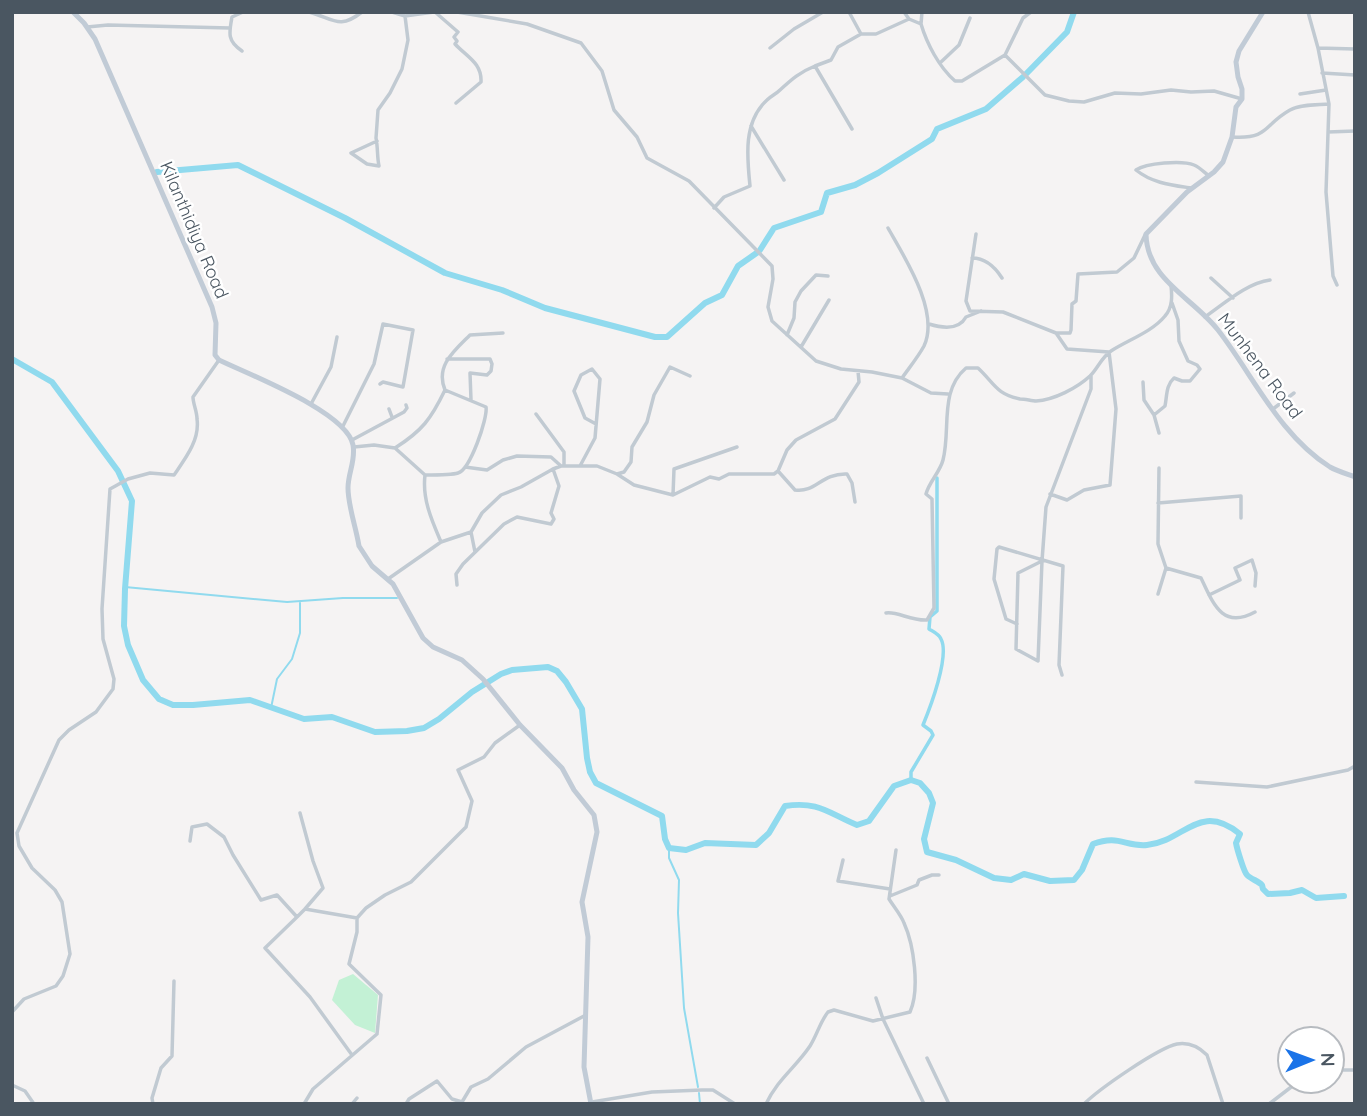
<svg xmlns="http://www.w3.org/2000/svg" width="1367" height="1116" viewBox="0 0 1367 1116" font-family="Quicksand,sans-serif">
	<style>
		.green { fill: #c3f1d5 }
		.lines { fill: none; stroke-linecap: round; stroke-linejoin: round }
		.stream { stroke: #90daee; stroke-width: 2 }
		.canal { stroke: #90daee; stroke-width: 3.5 }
		.river { stroke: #90daee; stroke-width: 6 }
		.street { stroke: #c1cad2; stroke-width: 3.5 }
		.secondary { stroke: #c1cbd6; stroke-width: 5 }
		.labels { text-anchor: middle; stroke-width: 5; stroke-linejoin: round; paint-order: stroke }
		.street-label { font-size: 18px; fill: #4a5661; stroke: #fff }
	</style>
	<rect width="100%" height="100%" fill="#f5f3f3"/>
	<!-- green -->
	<path class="green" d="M353 974 378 995 375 1033 355 1025 332 1000 339 980Z"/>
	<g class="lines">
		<!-- stream -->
		<path class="stream" d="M125 587 287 602 343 598H397
			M271 708 277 679 292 659 300 633V602
			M669 848V858L679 880 678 913 684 1008 698 1087
			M699 1093 700 1104"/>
		<!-- canal -->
		<path class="canal" d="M911 780V772L933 735 931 731 923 725C930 708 950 656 941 639 939 634 934 632 929 629L930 617 937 611V478"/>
		<!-- river -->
		<path class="river" d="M1026 74 1067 32 1074 12
			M157 172 238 165 345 218 445 273 502 290 545 308 655 337H667L705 303 722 295 738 266 758 252
			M760 250 774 228 821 212 827 193 855 185 878 173 932 139 937 129 986 109 1023 77
			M12 359 52 382 118 471 132 501 125 589 124 626 128 645 143 680 159 699 173 705H193L250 700 304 719 332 717 375 732 407 731 424 728 439 719 472 692 501 674 512 670 548 667 557 671 566 682 582 709 587 758 590 772 596 783 662 816 665 839 669 848 686 850 705 843 756 845 769 833 785 806C819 801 828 813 857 825L869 821 894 786 911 780 920 783 929 793 933 803 924 839 927 852 956 860 994 878 1011 880 1024 874 1050 881 1074 880 1082 870 1093 844C1119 834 1125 847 1147 845 1185 841 1199 801 1240 834L1236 843C1237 849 1244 872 1247 875 1251 879 1258 881 1262 885L1263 889 1268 894 1290 893 1302 890 1316 898 1344 896"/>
		<!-- street -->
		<path class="street" d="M286 12H299
			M309 12C334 19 339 30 362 12
			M392 12 405 16 434 12
			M435 12 458 32 454 37 457 41 455 44C467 57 482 63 481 82L456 103
			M457 12 527 24 581 43 602 71 614 110 637 137 647 158 689 181 772 266 773 279 768 307 772 321 816 361 841 369 872 372 902 378 931 393 948 394
			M849 12 861 34
			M904 12 909 19 921 24C927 44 939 67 955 81H962L1005 55 1045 95 1069 101 1084 102 1115 93 1141 94 1171 90 1191 92 1214 91 1242 99
			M1308 12 1318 48 1329 104 1326 192 1333 276 1337 285
			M921 24 922 12
			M87 27 108 25 230 28
			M770 48 794 29 823 12
			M1318 48 1355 49
			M242 51C227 41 229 33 232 17L243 12
			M1005 55 1023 18 1031 12
			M941 62 959 45 970 18
			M1322 73 1355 75
			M1300 94 1326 90
			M751 126 784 180
			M852 129 815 66 831 60 838 47 861 34H876L909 19
			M1328 132 1355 131
			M1233 137C1270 139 1263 125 1290 110 1301 104 1317 105 1329 104
			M377 141 351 153 367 164 379 166C377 157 378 148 376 138L378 110 390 93 402 69 408 40 405 16
			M1191 188C1171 185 1152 183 1136 170 1146 163 1182 160 1194 165 1199 167 1204 172 1209 176
			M714 208 724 197 750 186C747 157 743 122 767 100 771 96 776 94 780 90 792 79 800 72 815 66
			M888 228C905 258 940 312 924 346 918 357 909 368 902 378
			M976 234 966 301 970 311 1003 312 1056 333 1067 349 1109 352 1116 409 1110 485 1084 490 1067 500 1050 494
			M972 258C986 258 995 267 1002 278
			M1211 278 1233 298
			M1205 317C1225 303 1247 283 1270 280
			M929 324C942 328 959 330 966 317L981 311
			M1056 333H1070L1071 330 1072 304 1076 301 1078 274 1117 272 1134 258 1145 235
			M787 335 794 318 795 302 801 291 816 275 828 276
			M801 347 829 300
			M447 359H490L492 364 491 371 487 375 470 373 471 400
			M1143 382 1144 400 1154 415
			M445 390C435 366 454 351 470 335L503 333
			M311 404 331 367 337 337
			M389 409 392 417
			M1273 409 1294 393
			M536 414 564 452V466
			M343 426 374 364 383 324 413 330 403 387 383 382 380 384
			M1159 433 1154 415 1165 406C1167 396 1166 385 1174 378L1182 381H1190L1200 369 1197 365 1188 361 1179 341 1178 320 1172 303
			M352 440 404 412 407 408 406 405
			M354 447 374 445 395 448 425 475C432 475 452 475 458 473 470 470 488 418 486 407L445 390C431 419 422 431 395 448
			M580 466 595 438 600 379 592 369 581 375 574 391 585 418 596 424
			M465 467 487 470 503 460 517 456 551 457 561 466
			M778 471 795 490C816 493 821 473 847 474L852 483 855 502
			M617 474 624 472 631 462 632 447 647 422 654 395 670 367 690 376
			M425 475C422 499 432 521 441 542
			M673 495 674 469 737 447
			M1158 503 1241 496V518
			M475 552 471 532 482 513 501 495 521 487 553 469
			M1042 561 1018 573 1016 649 1038 661 1042 561 1046 507 1091 389V375
			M1166 568 1201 578C1213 603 1222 630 1255 612
			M388 579 441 542 471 532
			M457 585 456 574 463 564 504 524 517 517 551 524 554 519 551 513 559 486 553 469 561 466H597L617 474 634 485 673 495 710 477 719 479 729 474H774L778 471 787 450 796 440 835 419 859 382 858 371
			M1158 594 1166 568 1158 544 1159 468
			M1209 595 1240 580 1235 568 1252 560 1256 573 1255 586
			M886 613C897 611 911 621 927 620L934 608 932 499 926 494C929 482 940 472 943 460 951 429 939 391 966 368H978C995 384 996 394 1020 399 1025 399 1032 401 1036 401 1054 400 1077 388 1090 376 1098 368 1101 358 1111 351 1128 340 1152 332 1165 316 1173 307 1172 295 1171 285
			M1017 624 1006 619 994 579 997 549 999 547 1063 566 1059 665 1062 675
			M1196 782 1267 787 1348 770 1355 766
			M300 813 313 861 323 888 305 909
			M190 841 192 827 207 824 224 837 233 855 261 900 277 895 297 917 305 909 357 918
			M843 860 838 881 890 889
			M890 896 917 885 919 880 932 875H939
			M297 917 265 948 310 997 352 1055
			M876 998 883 1019 924 1104
			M12 1012 24 999 56 986 63 976 70 954 62 902 55 890 32 868 19 846 17 833 59 740 69 730 96 712 113 689 114 679 103 639 102 609 110 489 128 479 150 473 174 475C185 459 200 440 197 419 197 411 193 404 193 397L219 360
			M927 1058 949 1104
			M1332 1070H1355
			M12 1085 25 1091 34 1104
			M592 1102 652 1092 702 1090H713L735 1104
			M153 1104 152 1098 161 1068 172 1056 174 981
			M304 1104 313 1089 377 1034 381 995 349 964 357 932V918L366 908 385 895 411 882 466 827 472 801 458 770 484 757 495 743 520 725
			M352 1104 357 1098
			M406 1104 409 1099 437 1081 452 1099 462 1102 471 1087 488 1079 526 1047 584 1016
			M766 1104C777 1080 796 1067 810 1046 817 1035 820 1022 828 1012L834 1010 873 1021 910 1012C920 990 914 945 904 923 901 915 894 907 889 899L896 850
			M1084 1104C1099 1089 1158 1048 1177 1044 1189 1042 1199 1047 1207 1055L1223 1104
			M1269 1104 1299 1081"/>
		<!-- secondary -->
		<path class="secondary" d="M73 12 84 23 95 39 212 307 216 323 215 355 219 360C250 375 347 412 353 445 356 460 348 473 348 488 348 506 356 527 359 546L372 566 393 584 423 638 433 647 462 660 483 679 520 725 562 768 574 790 594 815 597 832 582 902 588 937 584 1067 591 1104
			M1263 12 1239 51 1236 62 1238 77 1242 89V99L1236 107 1232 137 1223 162 1214 172 1187 192 1146 234C1147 280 1192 297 1218 330 1253 375 1279 435 1330 467 1337 471 1347 474 1355 477"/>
	</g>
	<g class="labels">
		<!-- street labels -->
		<g class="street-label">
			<text transform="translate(194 230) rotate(67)" y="6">Kilanthidiya Road</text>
			<text transform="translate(1260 366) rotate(53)" y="6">Munhena Road</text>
		</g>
	</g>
	<!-- border -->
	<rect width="1367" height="1116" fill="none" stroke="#4a5661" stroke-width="28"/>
	<!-- north arrow -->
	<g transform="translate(1311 1060) rotate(89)"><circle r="33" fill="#ffffff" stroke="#b7bbc0" stroke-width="2"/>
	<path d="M0-5L12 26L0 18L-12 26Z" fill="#1a73e8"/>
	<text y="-10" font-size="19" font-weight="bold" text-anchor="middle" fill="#4a5661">N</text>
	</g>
</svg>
